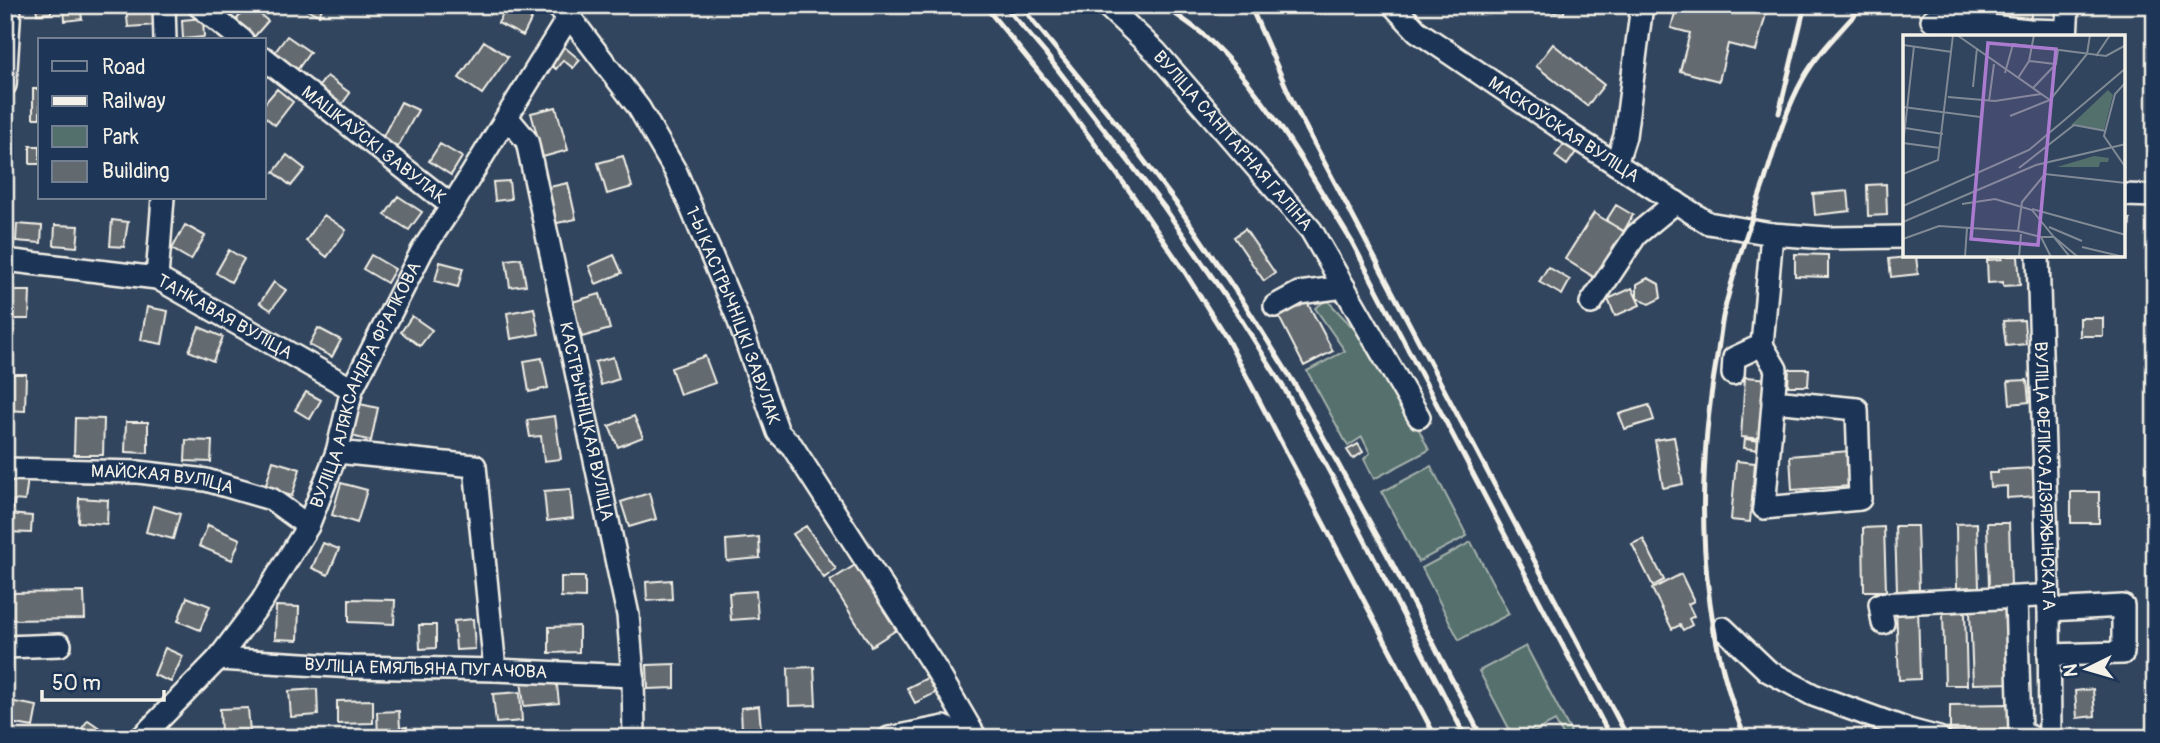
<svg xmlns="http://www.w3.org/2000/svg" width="2160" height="743" viewBox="0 0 2160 743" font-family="Pangolin,sans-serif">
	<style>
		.green { fill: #54706d; stroke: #a4b0aa; stroke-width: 2 }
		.building { fill: #636a6f; stroke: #f4f1e8; stroke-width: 2 }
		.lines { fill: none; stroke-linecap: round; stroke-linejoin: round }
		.minor-casing { stroke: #f4f1e8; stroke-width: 26 }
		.minor { stroke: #1d3557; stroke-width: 21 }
		.rail { stroke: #f4f1e8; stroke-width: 5 }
		.labels { text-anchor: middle; stroke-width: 7; stroke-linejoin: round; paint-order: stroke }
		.street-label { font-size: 18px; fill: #f4f1e8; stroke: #1d3557 }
		.inset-road { fill: none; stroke: #808a95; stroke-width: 2 }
		.view { fill: #ab7bcf; fill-opacity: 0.15; stroke: #ab7bcf; stroke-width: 3.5 }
		.inset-edge { fill: none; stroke: #f4f1e8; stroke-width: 3.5 }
	</style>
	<rect width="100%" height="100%" fill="#32455e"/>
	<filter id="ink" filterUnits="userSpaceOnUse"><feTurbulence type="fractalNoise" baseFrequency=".0143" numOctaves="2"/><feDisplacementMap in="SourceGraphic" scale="14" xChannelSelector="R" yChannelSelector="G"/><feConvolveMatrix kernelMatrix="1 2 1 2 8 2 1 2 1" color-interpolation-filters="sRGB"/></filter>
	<g filter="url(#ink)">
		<!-- green -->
		<path class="green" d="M1327 300 1387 364 1429 450 1374 479 1364 459 1370 453 1362 437 1348 446 1307 371 1345 351 1315 308Z
			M1431 466 1467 536 1418 562 1382 492Z
			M1471 542 1509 614 1459 640 1422 568Z
			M1526 646 1574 738H1565L1555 721 1523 738H1514L1479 671Z"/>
		<!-- building -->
		<path class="building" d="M36 5H51V13L37 14Z
			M64 5H80L82 19 65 21Z
			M126 5H155L157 25 128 27Z
			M249 5 268 21 254 37 236 20Z
			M295 5H324L319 15Z
			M508 5 532 18 523 36 498 23Z
			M1516 5H1565L1564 13 1516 8Z
			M1677 5H1732L1766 14 1756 51 1728 44 1719 81 1680 71 1690 33 1671 28Z
			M1943 5H2032L2030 25 2001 23 2002 15 1942 10Z
			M203 18 204 37 183 39 182 20Z
			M287 36 310 52 295 73 272 56Z
			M484 41 508 57 482 94 459 78Z
			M1553 44 1604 85 1587 106 1536 66Z
			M562 45 580 60 573 68 563 60 556 69 547 62Z
			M327 76 350 93 337 111 313 94Z
			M33 89H40V118H33Z
			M277 89 293 102 275 125 264 116V104Z
			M401 102 418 110 395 152 379 144Z
			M556 107 568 150 543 157 531 113Z
			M440 144 462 157 451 175 429 161Z
			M1564 144 1576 152 1567 165 1555 156Z
			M30 146H40V164H30Z
			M287 155 305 169 291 186 274 172Z
			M623 156 632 187 607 194 598 163Z
			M509 181 511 199 495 201 493 182Z
			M568 183 576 219 548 225 540 189Z
			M1886 184 1887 215 1868 216 1867 185Z
			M1848 191 1850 211 1815 215 1813 194Z
			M398 196 422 212 409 230 385 215Z
			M1616 205 1633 215 1624 231 1606 221Z
			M1594 213 1626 233 1597 279 1565 259Z
			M324 215 346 230 327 257 306 241Z
			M2123 219H2130L2129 237H2123Z
			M112 220 128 222 124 247 110 246Z
			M17 224 42 226 41 243 16 241Z
			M55 225 79 226 77 247 54 245Z
			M185 225 205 236 191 260 172 249Z
			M1245 229 1275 273 1264 281 1234 237Z
			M229 250 244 259 231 282 216 273Z
			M1795 254 1828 255V277L1795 276Z
			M371 255 395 269 387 283 363 269Z
			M614 255 622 273 596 284 589 266Z
			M1916 256 1918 274 1891 277 1889 259Z
			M2002 256H2018L2020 285 2003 286V282L1988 283 1987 260 2002 259Z
			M521 258 526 285 510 287 506 260Z
			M440 262 463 268 458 287 435 281Z
			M1548 267 1570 280 1562 295 1539 282Z
			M1648 278 1659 284 1661 298 1649 304 1637 298V284Z
			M274 282 286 290 271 310 260 303Z
			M1632 288 1640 305 1615 316 1608 299Z
			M12 291H30L29 319H11Z
			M600 294 610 329 582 337 572 302Z
			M1306 300 1333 351 1304 366 1278 315Z
			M147 307 168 311 162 344 141 340Z
			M534 308 539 334 511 339 507 313Z
			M412 316 432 330 420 346 401 332Z
			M2080 318H2103V336H2080Z
			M2024 320 2026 344 2006 346 2003 321Z
			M199 327 223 337 213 361 189 351Z
			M318 328 341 340 332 357 309 345Z
			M705 356 715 383 680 395 671 368Z
			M613 357 619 379 601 385 595 362Z
			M542 358 548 388 529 392 524 361Z
			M1789 369H1809L1808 386H1788Z
			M5 374H26L25 411 5 410Z
			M1745 377 1770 379 1765 439 1741 437Z
			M2027 380 2029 402 2010 404 2008 381Z
			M306 392 321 400 310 419 295 410Z
			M360 404 378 408 371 441 352 436Z
			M1649 405 1654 420 1625 429 1619 414Z
			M555 416 561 459 544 461 541 436 530 437 527 420Z
			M634 416 643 437 618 447 609 426Z
			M75 418 104 419 103 455H74Z
			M126 422H148V453L125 452Z
			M1674 437 1683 484 1663 488 1655 440Z
			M1745 439 1760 441V450L1744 448Z
			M186 440 212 441 211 462 185 461Z
			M1358 444 1363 452 1353 459 1347 450Z
			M1849 451 1852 486 1792 490 1790 456Z
			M273 461 300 469 292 496 265 488Z
			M1736 461 1755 463 1750 522 1731 520Z
			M2034 468 2036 496 2007 498V486L1990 487 1989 473H1998V470Z
			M5 475 28 478 25 501 14 500 13 509 5 508Z
			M341 483 367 490 357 523 332 515Z
			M570 489 573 518 547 521 544 491Z
			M2071 492H2099V523H2071Z
			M649 493 656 519 629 527 621 502Z
			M79 498 108 500 107 524 78 522Z
			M153 506 180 514 173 539 146 532Z
			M8 514 32 516 31 533 7 532Z
			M1977 523 1979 587 1957 588 1956 524Z
			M1987 523H2009L2011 586 1989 587Z
			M208 525 240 539 232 560 199 546Z
			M806 526 836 569 824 578 793 534Z
			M1895 526H1917L1919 590 1897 591Z
			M1884 527 1886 591H1864L1863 528Z
			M759 537 760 558 727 561 726 540Z
			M1643 539 1664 580 1653 586 1632 544Z
			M323 543 339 549 328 575 312 568Z
			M860 562 901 627 871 646 830 581Z
			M1681 574 1694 601 1688 604 1694 616 1689 619 1692 625 1683 630 1680 625 1672 629 1652 589Z
			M561 577H585V598L561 597Z
			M671 580 672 599 647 601 646 582Z
			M756 591 758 618 731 620 729 593Z
			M84 592 85 619 5 620V593Z
			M187 597 210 606 200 630 178 621Z
			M349 599 395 600 394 624 349 622Z
			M276 606 299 607 298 640 275 639Z
			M1896 607H1918L1920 679 1899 680Z
			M2011 609 2014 683 1973 684 1970 611Z
			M1965 612 1967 685H1945L1943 613Z
			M473 619 475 649 456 650 454 621Z
			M419 625H436V648L420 649Z
			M579 626V652L549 653V627Z
			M165 648 183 656 171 682 154 675Z
			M675 664V688L648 689 647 665Z
			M814 667 816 705 789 706 788 668Z
			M933 675 941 690 915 703 907 688Z
			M556 677 559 703 524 706 521 680Z
			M317 689 318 715 291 717 289 691Z
			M2093 689 2095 716 2077 718 2075 691Z
			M520 692 522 721 496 723 493 694Z
			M373 700V723L337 724V701Z
			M9 701 37 706 33 727 5 722Z
			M2010 704V730L1950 731V705Z
			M759 706 761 729 742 731 741 708Z
			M248 708 250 733 221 735 220 709Z
			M399 711 400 728 407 727V738H378L377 712Z
			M88 720 107 733 104 738H90L80 731Z"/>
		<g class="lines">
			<!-- minor casing -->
			<g class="minor-casing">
				<g id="minor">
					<path d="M164 5 165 40"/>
					<path d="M198 5 242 40"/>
					<path id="s1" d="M555 5 569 16 639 108 676 172 737 316 778 432 792 446 937 671 976 738"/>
					<path id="s2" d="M1106 5 1156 52 1311 230 1419 417"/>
					<path id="s3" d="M1393 5 1417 31 1571 135 1708 223 1772 234 1827 238 1904 237"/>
					<path d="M1932 20 2029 30 2066 31"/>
					<path d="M2066 37 2068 5"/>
					<path id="s4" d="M264 58 452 206"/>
					<path d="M5 85 10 5"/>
					<path id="s5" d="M507 117 527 141 628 615 633 676 634 738"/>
					<path d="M1616 164 1625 136 1642 5"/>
					<path d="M2123 195 2155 196"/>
					<path id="s6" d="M2038 256 2049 610 2050 738"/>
					<path id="s7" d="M5 260 157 278 352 389"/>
					<path d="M157 278 163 198"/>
					<path d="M1591 303 1636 235 1676 202"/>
					<path d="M1275 306 1299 293 1344 287"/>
					<path d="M1762 345 1776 369 1764 508 1860 499 1857 409 1773 401"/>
					<path d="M1733 374 1734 358 1762 345 1772 234"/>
					<path d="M337 452 475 466 495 670"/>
					<path id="s8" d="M5 469 138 472 206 480 271 499 308 526"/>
					<path d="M2016 598 2020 732 2033 738"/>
					<path d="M2049 610 2123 606V653L2049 655"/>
					<path d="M1883 623 1880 604 2038 596"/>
					<path d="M1723 628 1768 671 1813 695 1909 730 1939 738"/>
					<path d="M5 647 60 645"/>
					<path id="s9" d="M218 659 354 667 495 670 633 676"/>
					<path id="s10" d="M141 738 218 659 262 601 308 526 337 452 352 389 422 251 452 206 569 16"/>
					<path d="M889 738 944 727 964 738"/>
				</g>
			</g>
			<!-- minor -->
			<use href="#minor" class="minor"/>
			<!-- rail -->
			<path class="rail" d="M984 5 1068 108 1131 193 1181 266 1227 339 1436 738
				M1004 5 1045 53 1164 207 1239 316 1284 388 1335 482 1466 738
				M1020 5 1112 118 1176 203 1246 306 1294 383 1392 563 1482 738
				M1163 5C1177 16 1193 25 1206 37 1265 91 1310 174 1352 242L1611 738
				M1250 5 1294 105 1628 738
				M1779 113 1805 5
				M1745 738C1697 617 1695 483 1717 357 1720 339 1721 321 1726 304 1736 263 1750 223 1764 183 1775 148 1785 111 1803 79 1818 52 1843 29 1863 5"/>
		</g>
	</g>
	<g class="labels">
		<!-- street labels -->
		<g class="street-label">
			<text dy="6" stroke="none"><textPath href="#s3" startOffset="212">МАСКОЎСКАЯ ВУЛІЦА</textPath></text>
			<text dy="6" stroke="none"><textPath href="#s2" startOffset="186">ВУЛІЦА САНІТАРНАЯ ГАЛІНА</textPath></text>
			<text dy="6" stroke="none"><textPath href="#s4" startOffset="140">МАШКАЎСКІ ЗАВУЛАК</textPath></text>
			<text dy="6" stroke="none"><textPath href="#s1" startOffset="362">1-Ы КАСТРЫЧНІЦКІ ЗАВУЛАК</textPath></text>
			<text dy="6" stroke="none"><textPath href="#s7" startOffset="231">ТАНКАВАЯ ВУЛІЦА</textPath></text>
			<text dy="6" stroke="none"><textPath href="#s10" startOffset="424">ВУЛІЦА АЛЯКСАНДРА ФРАЛКОВА</textPath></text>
			<text dy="6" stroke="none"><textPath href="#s5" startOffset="318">КАСТРЫЧНІЦКАЯ ВУЛІЦА</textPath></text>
			<text dy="6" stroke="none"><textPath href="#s6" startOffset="220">ВУЛІЦА ФЕЛІКСА ДЗЯРЖЫНСКАГА</textPath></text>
			<text dy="6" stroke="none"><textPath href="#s8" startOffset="158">МАЙСКАЯ ВУЛІЦА</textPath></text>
			<text dy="6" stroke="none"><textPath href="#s9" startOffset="208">ВУЛІЦА ЕМЯЛЬЯНА ПУГАЧОВА</textPath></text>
		</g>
	</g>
	<!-- overview -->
	<g transform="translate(1903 35)">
		<rect width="222" height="222" fill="#32455e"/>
		<path d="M205 55 210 60 201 95 168 90ZM191 121 206 123 205 127H197L196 132H154Z" fill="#54706d"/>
		<path class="inset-road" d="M54 0 147 65M0 10 49 17M193 21 207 0M126 26 152 29M102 38 110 9 203 21 223 10M115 43 126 26 131 0M223 47 212 59 201 101 223 133M70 52 74 13M130 53 153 29 155 15M45 62 92 66 138 59M86 66 91 29M0 72 78 82 77 97M107 81 147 65 184 19 187 0M2 93 40 99M0 108 37 113M0 110 11 11M116 133 171 90 203 96M0 139 35 125 50 0M59 169 92 164 129 175 167 222M0 171 126 115 223 33M129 174 223 200M0 187 133 130 223 109M146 192 179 206M115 196 119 167 142 139 223 148M138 202H151L175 222M0 204 36 191 115 196 138 202 148 222M179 212 221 222M62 222 64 193M116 222 118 199"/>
		<path class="view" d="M85 8 153 14 135 210 68 204Z"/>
		<rect width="222" height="222" class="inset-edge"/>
	</g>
	<!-- margin -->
	<rect width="2160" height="743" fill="none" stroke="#1d3557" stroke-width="28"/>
	<rect x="14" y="14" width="2132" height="715" fill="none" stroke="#f4f1e8" stroke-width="2.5" filter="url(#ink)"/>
	<!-- legend -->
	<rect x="38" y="38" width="228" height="161" fill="#1d3557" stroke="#738091" stroke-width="2"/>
	<rect x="52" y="61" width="35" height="10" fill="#1d3557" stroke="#738091" stroke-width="2"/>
	<text x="102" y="74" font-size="21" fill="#f4f1e8">Road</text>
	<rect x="52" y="96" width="35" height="10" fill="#f4f1e8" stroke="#738091" stroke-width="2"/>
	<text x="102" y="108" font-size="21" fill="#f4f1e8">Railway</text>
	<rect x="52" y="126" width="35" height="21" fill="#54706d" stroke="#738091" stroke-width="2"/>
	<text x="102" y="144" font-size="21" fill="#f4f1e8">Park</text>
	<rect x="52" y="161" width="35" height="21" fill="#636a6f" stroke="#738091" stroke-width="2"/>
	<text x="102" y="178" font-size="21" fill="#f4f1e8">Building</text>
	<!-- north arrow -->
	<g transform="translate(2087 669) rotate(265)" stroke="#1d3557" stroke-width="5" paint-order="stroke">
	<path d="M0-5L12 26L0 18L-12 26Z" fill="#f4f1e8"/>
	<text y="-10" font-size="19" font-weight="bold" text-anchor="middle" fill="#f4f1e8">N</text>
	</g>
	<!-- scale -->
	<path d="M42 690v10h122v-10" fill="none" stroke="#f4f1e8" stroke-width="3.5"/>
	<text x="52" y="690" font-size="21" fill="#f4f1e8" stroke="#1d3557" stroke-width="5" paint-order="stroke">50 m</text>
</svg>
